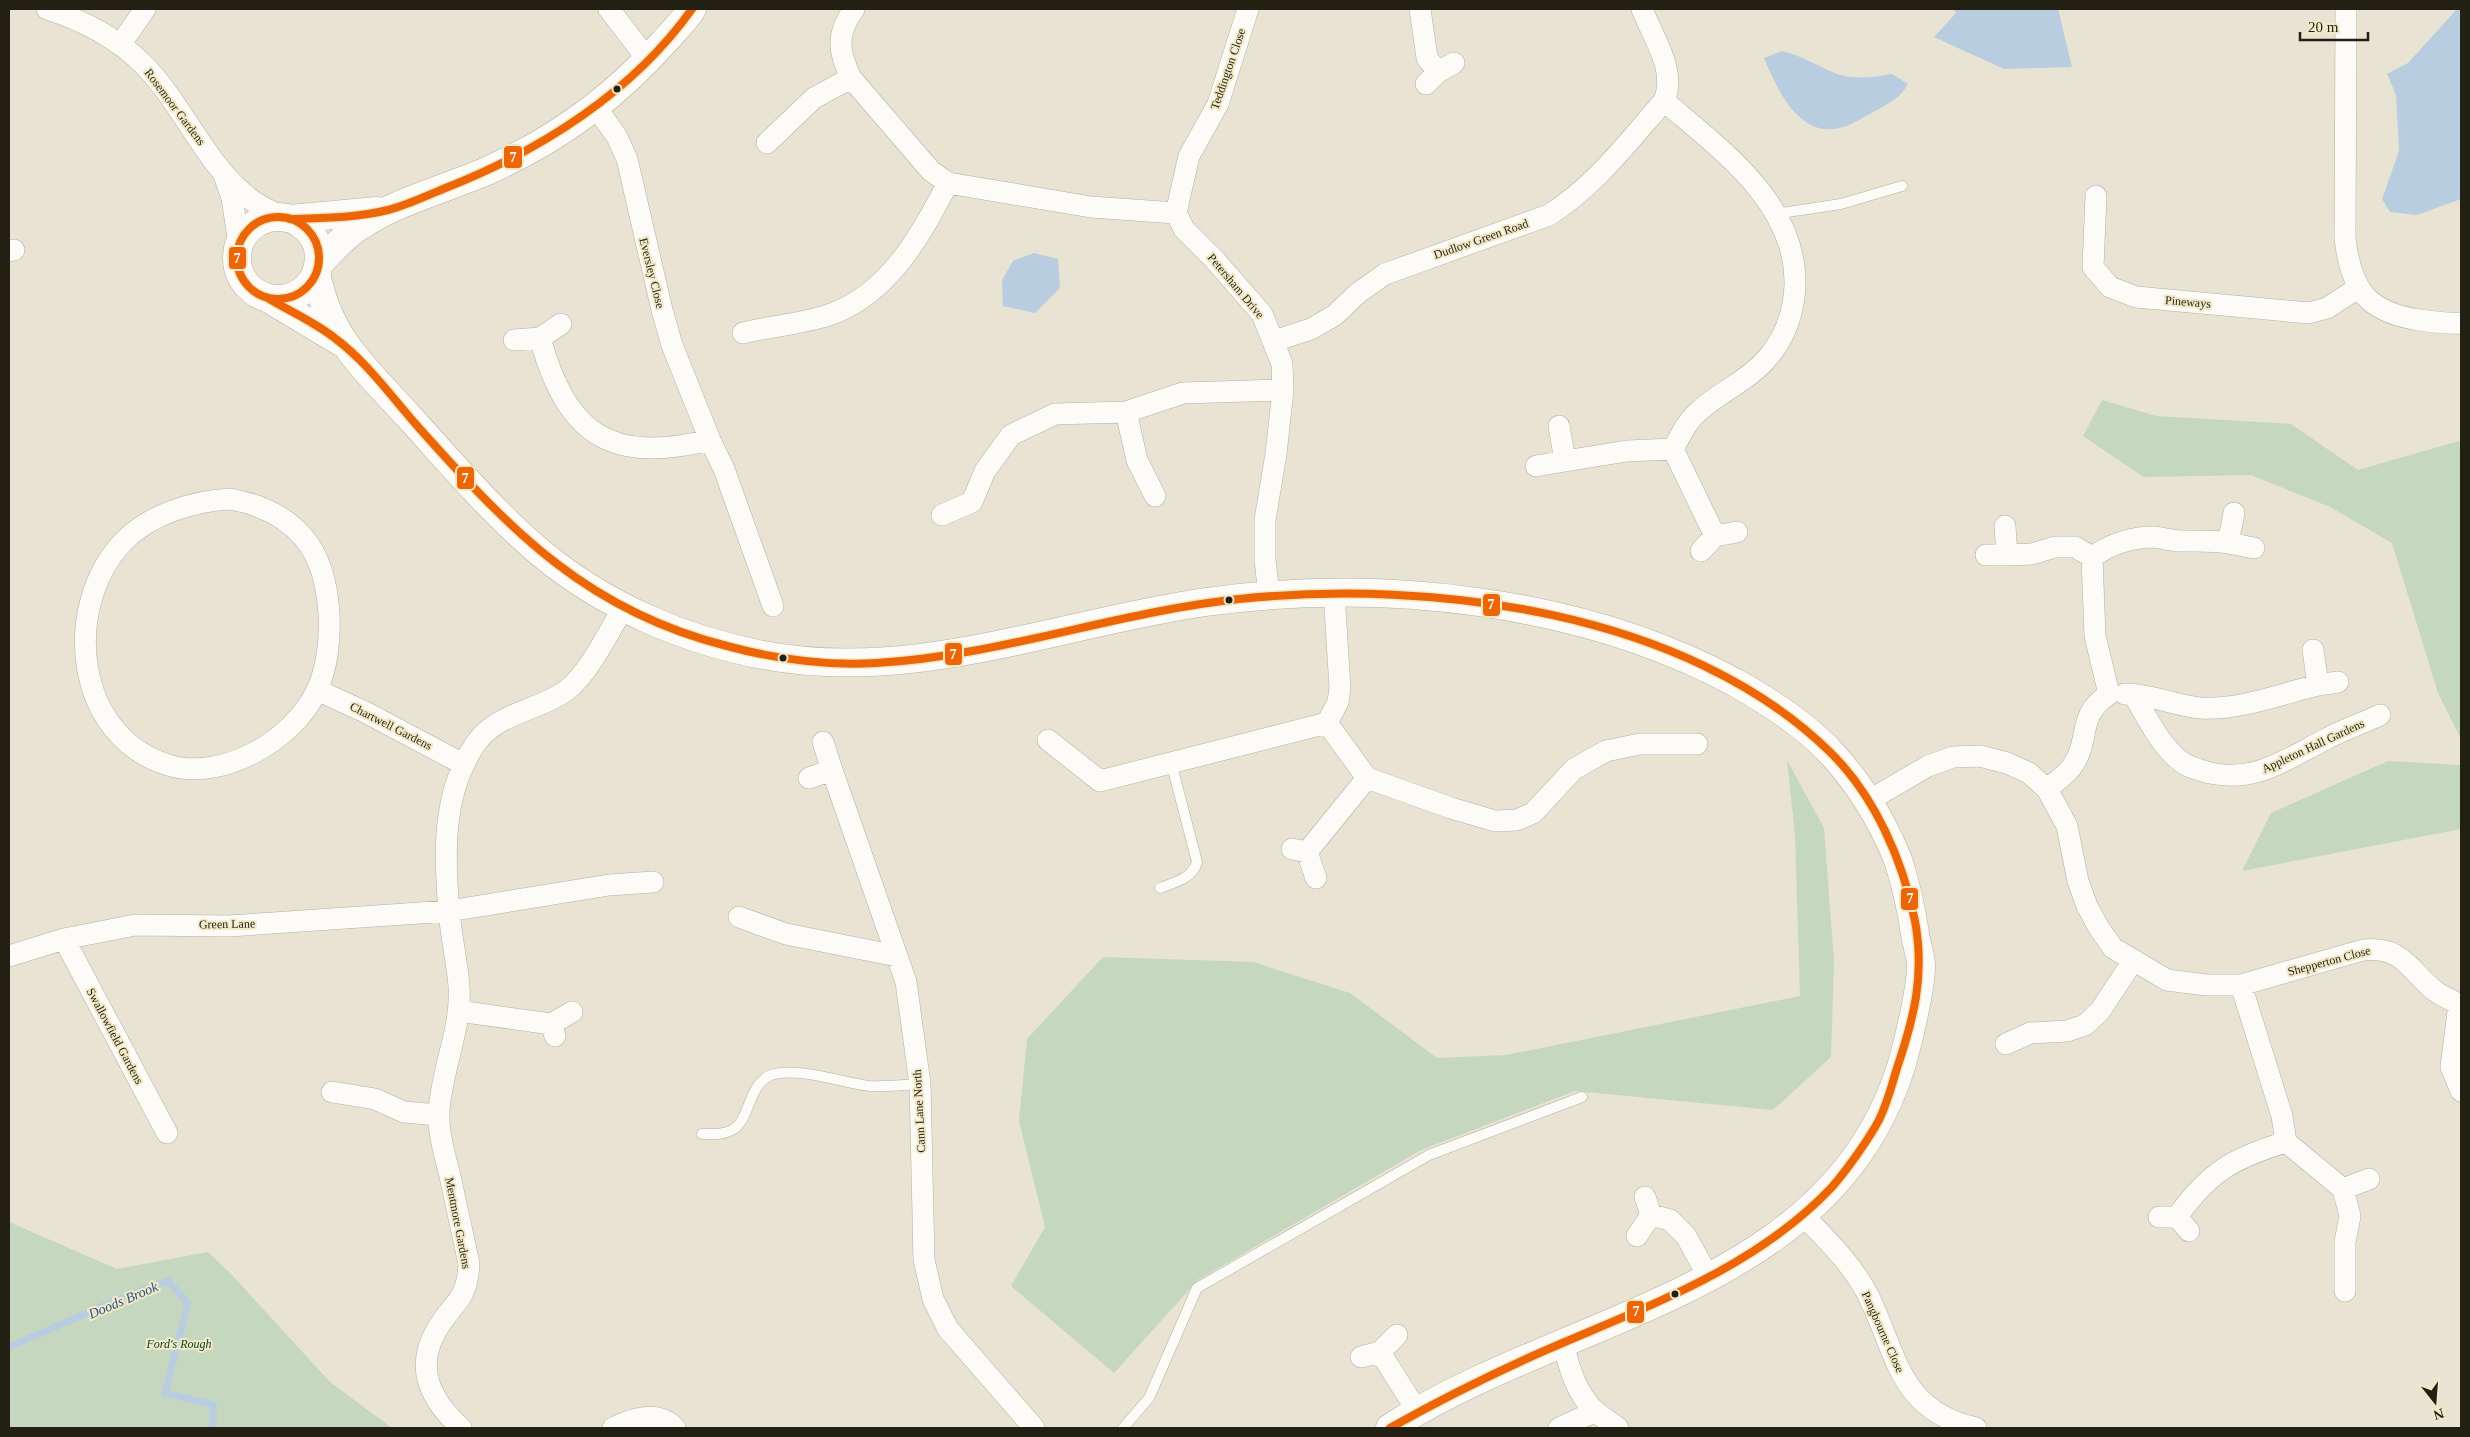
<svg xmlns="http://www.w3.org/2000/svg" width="2470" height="1437" viewBox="0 0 2470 1437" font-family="Georgia,serif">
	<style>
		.green { fill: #c6d7bf }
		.water { fill: #b8cde0 }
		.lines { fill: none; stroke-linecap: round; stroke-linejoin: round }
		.stream { stroke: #b8cde0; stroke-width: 7 }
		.lane-casing { stroke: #b4b0a3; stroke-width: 11 }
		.street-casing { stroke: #b4b0a3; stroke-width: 22 }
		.secondary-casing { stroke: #b4b0a3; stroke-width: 29 }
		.lane { stroke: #fcfbf8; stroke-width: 10 }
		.street { stroke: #fcfbf8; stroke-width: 21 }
		.secondary { stroke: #fcfbf8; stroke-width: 28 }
		.bus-1-casing { stroke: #f2e9c8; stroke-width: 11 }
		.bus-1 { stroke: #ec6608; stroke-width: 8 }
		.bus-dot { fill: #221f13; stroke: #f2e9c8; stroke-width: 2 }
		.labels { text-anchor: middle; stroke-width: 4; stroke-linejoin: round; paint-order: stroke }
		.street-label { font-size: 12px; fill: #221f13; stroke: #f2e9c8 }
		.park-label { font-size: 12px; font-style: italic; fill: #07441c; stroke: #f2e9c8 }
		.water-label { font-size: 14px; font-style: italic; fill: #275582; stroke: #f2e9c8 }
		.line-badge { stroke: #f2e9c8; stroke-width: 2 }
		.badge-label { font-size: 14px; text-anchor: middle; font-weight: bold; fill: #fff }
	</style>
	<rect width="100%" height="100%" fill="#e8e3d2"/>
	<!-- green -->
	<path class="green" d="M2102 400 2156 416 2291 424 2358 470 2459 441 2461 448V739L2438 693 2392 543 2330 507 2251 475 2144 477 2083 436Z
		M1787 760 1824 828 1834 961 1831 1057 1773 1110 1575 1091 1421 1150 1198 1280 1114 1373 1011 1286 1045 1227 1019 1121 1027 1039 1103 957 1253 962 1350 993 1437 1058 1506 1055 1800 996 1795 834Z
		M2388 761 2461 765V829L2242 871 2271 813Z
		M9 1222 117 1269 208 1252 232 1275 330 1382 392 1428H9Z"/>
	<!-- water -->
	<path class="water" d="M1954 9H2058L2072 67 2004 69 1934 37 1956 13Z
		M2457 9H2461V199L2417 215 2390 212 2382 199 2399 151 2396 95 2387 74 2408 63Z
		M1782 51C1802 56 1818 66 1837 74 1854 80 1875 77 1892 74L1908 84C1899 100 1885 105 1870 114 1860 119 1846 128 1834 129 1796 134 1776 86 1764 58Z
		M1034 253 1058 259 1060 288 1035 313 1003 306 1002 280 1013 261Z"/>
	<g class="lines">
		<!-- stream -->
		<path class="stream" d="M9 1347 124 1297 168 1281 188 1303 165 1393 213 1405V1428"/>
		<!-- lane casing -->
		<g class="lane-casing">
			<path id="lane" d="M1775 214 1841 204 1902 186
				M1160 888C1175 882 1192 879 1197 862L1171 762
				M702 1134C712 1134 723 1135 732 1130 750 1121 748 1084 771 1075 796 1066 844 1083 870 1086 886 1087 904 1085 920 1084
				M1123 1428 1149 1398 1197 1288 1429 1155 1582 1097"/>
		</g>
		<!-- street casing -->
		<g class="street-casing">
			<path id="street" d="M47 9C82 20 117 38 144 65 182 104 203 159 244 194 256 205 271 212 287 218
				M609 9 648 60
				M854 9C836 34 838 51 851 78L931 171 948 183 1091 207 1176 213 1184 229 1214 259 1262 314 1282 364 1283 390 1276 454 1265 520V560L1269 595
				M1420 9 1427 58 1438 72
				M2346 9 2345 238C2351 290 2367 312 2419 320 2433 322 2447 324 2461 323
				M120 45 145 9
				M1426 84 1438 72 1454 63
				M767 143 814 98 851 78
				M225 178 232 198 239 244
				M2096 196 2093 267 2110 287 2136 297 2309 313 2327 308 2358 288
				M1176 213 1189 156 1218 104 1248 9
				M9 251 14 250
				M743 333C772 326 801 324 829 315 889 294 921 235 948 183
				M540 338C567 435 610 464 710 440L672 345 662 310 627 159 617 137 596 107
				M514 340 540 338 561 324
				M1274 341 1311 329 1335 315 1358 293 1385 274 1549 215C1595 186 1628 142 1664 101 1677 70 1653 38 1642 9
				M1126 412 1137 460 1155 496
				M710 440 724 469 773 606
				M1673 449 1715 536
				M1565 461 1627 451 1673 449C1681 435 1687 421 1699 411 1722 390 1749 381 1770 355 1786 335 1794 311 1795 285 1797 203 1720 149 1664 101
				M1536 466 1565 461 1559 426
				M230 499C258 504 285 515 304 538 334 574 336 649 317 690 294 740 222 782 168 765 74 736 62 607 123 542 150 514 193 501 230 499Z
				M2234 513 2228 543 2254 548
				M942 515 972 502 985 471 1011 435 1055 414 1126 412 1183 393 1283 390
				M1701 551 1715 536 1737 532
				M1986 555H2007L2005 526
				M2007 555 2032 554 2055 547H2075L2092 557C2111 544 2131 537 2154 537 2163 538 2172 541 2181 541 2197 541 2212 540 2228 543
				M2313 650 2318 685 2338 682
				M317 690 365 712 463 764
				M2125 694C2151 694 2176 706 2201 708 2241 710 2280 694 2318 685
				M2133 694C2146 715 2159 744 2179 760 2187 767 2199 770 2210 773 2257 783 2288 758 2328 738 2345 729 2363 723 2380 715
				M1327 723 1367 778 1451 808 1495 821 1517 820 1533 813 1574 769 1606 751 1640 744H1697
				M1048 740 1100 781 1327 723 1338 702 1340 688 1334 593
				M832 770 906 982 920 1084 924 1260 933 1299 948 1329 1034 1428
				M809 778 832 770 823 742
				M2047 789C2055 782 2068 774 2073 765 2091 738 2076 716 2109 694L2095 636 2092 557
				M1868 801 1928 766 1953 757 1980 756 2007 763 2029 773 2047 789 2067 826 2078 881 2087 906 2099 928 2113 948 2167 980 2206 985H2241L2363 950C2403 946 2408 969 2435 991 2442 996 2451 1000 2459 1004L2451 1067 2461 1091
				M1292 849 1307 852 1316 878
				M1307 852 1367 778
				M739 917 786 934 897 956
				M64 939 167 1133
				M9 956 64 939 135 925 229 926 449 911 609 885 653 882
				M2241 985 2282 1116 2286 1142 2343 1189 2350 1216 2345 1242V1291
				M458 1011 551 1024
				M555 1036 551 1024 572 1012
				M2006 1044 2030 1033 2067 1031 2085 1025 2100 1011 2133 961
				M332 1092 375 1099 404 1112 439 1115
				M2343 1189 2369 1179
				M1651 1215 1670 1220 1686 1236 1709 1278
				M1804 1216C1827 1240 1851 1263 1867 1293 1898 1354 1897 1410 1976 1428
				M2159 1217H2177L2189 1231
				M2177 1217C2209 1172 2233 1158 2286 1142
				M1637 1236 1651 1215 1645 1197
				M1563 1343C1569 1367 1576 1394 1596 1412 1603 1418 1611 1422 1618 1428
				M1380 1352 1417 1411
				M1361 1357 1380 1352 1397 1335
				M461 1428C432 1401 414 1370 436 1331 452 1302 467 1303 469 1264 463 1235 456 1205 450 1176 445 1156 438 1133 439 1112 441 1070 462 1029 459 986 457 961 451 936 449 911 444 854 442 792 476 743 498 712 539 711 567 690 590 672 608 632 624 607
				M613 1428C633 1418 658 1410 675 1428
				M1559 1428 1596 1411"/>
		</g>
		<!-- secondary casing -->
		<g class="secondary-casing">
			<path id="secondary" d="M237 258a41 41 0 1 1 82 0a41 41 0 1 1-82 0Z
				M290 219 377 211
				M318 265C331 251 344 236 360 226 399 200 446 189 489 170 556 140 613 99 663 43 673 32 684 21 692 9
				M316 272C328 339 366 369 410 418 452 464 494 514 542 554 605 606 684 640 763 655 914 684 1059 623 1206 602 1381 578 1580 599 1736 683 1771 703 1807 726 1834 756 1861 786 1883 823 1898 860 1907 887 1912 912 1916 940 1918 949 1921 957 1921 966 1921 988 1909 1038 1903 1060 1835 1293 1567 1313 1390 1428
				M266 297 341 342"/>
		</g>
		<!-- lane -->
		<use href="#lane" class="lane"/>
		<!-- street -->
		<use href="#street" class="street"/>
		<!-- secondary -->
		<use href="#secondary" class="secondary"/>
		<!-- bus-1 casing -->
		<g class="bus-1-casing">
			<path id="bus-1" d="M237 258a41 41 0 1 1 82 0a41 41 0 1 1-82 0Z
				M290 219C322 218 356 218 388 210 408 205 428 195 448 187 541 150 633 92 692 9
				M266 297C289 311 315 322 336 339 369 364 393 399 420 429 512 532 588 611 727 646 775 659 826 666 876 663 999 656 1116 612 1239 599 1432 579 1686 611 1830 752 1875 796 1903 861 1915 921 1925 975 1914 1018 1897 1068 1892 1085 1887 1104 1879 1120 1869 1139 1846 1171 1832 1187 1753 1271 1639 1309 1537 1354 1486 1377 1438 1401 1390 1428"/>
		</g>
		<!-- bus-1 -->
		<use href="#bus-1" class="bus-1"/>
	</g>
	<!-- markers -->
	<g class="bus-dot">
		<circle cx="617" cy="89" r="4.5"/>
		<circle cx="1229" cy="600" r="4.5"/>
		<circle cx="783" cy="658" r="4.5"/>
		<circle cx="1675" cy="1294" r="4.5"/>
	</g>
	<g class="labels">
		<!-- street labels -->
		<g class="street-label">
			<text transform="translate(1228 69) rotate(-71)" y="4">Teddington Close</text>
			<text transform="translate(175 107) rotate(53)" y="4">Rosemoor Gardens</text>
			<text transform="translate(1481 239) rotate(-19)" y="4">Dudlow Green Road</text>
			<text transform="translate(652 273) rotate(76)" y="4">Eversley Close</text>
			<text transform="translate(1236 286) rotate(50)" y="4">Petersham Drive</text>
			<text transform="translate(2188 302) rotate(5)" y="4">Pineways</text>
			<text transform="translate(391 726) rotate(27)" y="4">Chartwell Gardens</text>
			<text transform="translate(2313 746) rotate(-25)" y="4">Appleton Hall Gardens</text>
			<text transform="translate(227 924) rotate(-1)" y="4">Green Lane</text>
			<text transform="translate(2329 961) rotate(-15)" y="4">Shepperton Close</text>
			<text transform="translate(115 1036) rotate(62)" y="4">Swallowfield Gardens</text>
			<text transform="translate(919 1111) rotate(-93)" y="4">Cann Lane North</text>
			<text transform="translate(458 1223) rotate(79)" y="4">Mentmore Gardens</text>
			<text transform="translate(1883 1332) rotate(66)" y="4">Pangbourne Close</text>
		</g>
		<!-- park labels -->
		<g class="park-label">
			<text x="179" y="1348">Ford's Rough</text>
		</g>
		<!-- water labels -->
		<g class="water-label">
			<text transform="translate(123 1300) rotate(-23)" y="5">Doods Brook</text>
		</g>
	</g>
	<g class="line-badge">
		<rect x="503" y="145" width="20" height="24" rx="5" fill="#ec6608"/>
		<rect x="228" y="246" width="19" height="24" rx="5" fill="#ec6608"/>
		<rect x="456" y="466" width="19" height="24" rx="5" fill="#ec6608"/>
		<rect x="1482" y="593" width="19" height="24" rx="5" fill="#ec6608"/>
		<rect x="944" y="642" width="19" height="24" rx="5" fill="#ec6608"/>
		<rect x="1900" y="887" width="19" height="24" rx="5" fill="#ec6608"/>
		<rect x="1626" y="1300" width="19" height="24" rx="5" fill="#ec6608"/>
	</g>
	<g class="badge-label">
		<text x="513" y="162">7</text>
		<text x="237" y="263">7</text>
		<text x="465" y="483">7</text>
		<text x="1491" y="609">7</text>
		<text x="953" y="659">7</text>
		<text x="1910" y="903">7</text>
		<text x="1636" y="1316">7</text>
	</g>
	<!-- border -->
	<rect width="2470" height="1437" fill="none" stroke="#221f13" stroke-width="20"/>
	<!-- north arrow -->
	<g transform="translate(2435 1402) rotate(163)" stroke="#f2e9c8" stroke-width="4" paint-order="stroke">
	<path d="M0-4L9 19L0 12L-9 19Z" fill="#221f13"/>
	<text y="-8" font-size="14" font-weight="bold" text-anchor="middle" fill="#221f13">N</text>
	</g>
	<!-- scale -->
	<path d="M2300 32v8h68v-8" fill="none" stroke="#221f13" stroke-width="2.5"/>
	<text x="2308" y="32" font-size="15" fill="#221f13" stroke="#f2e9c8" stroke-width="4" paint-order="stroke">20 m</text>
</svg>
